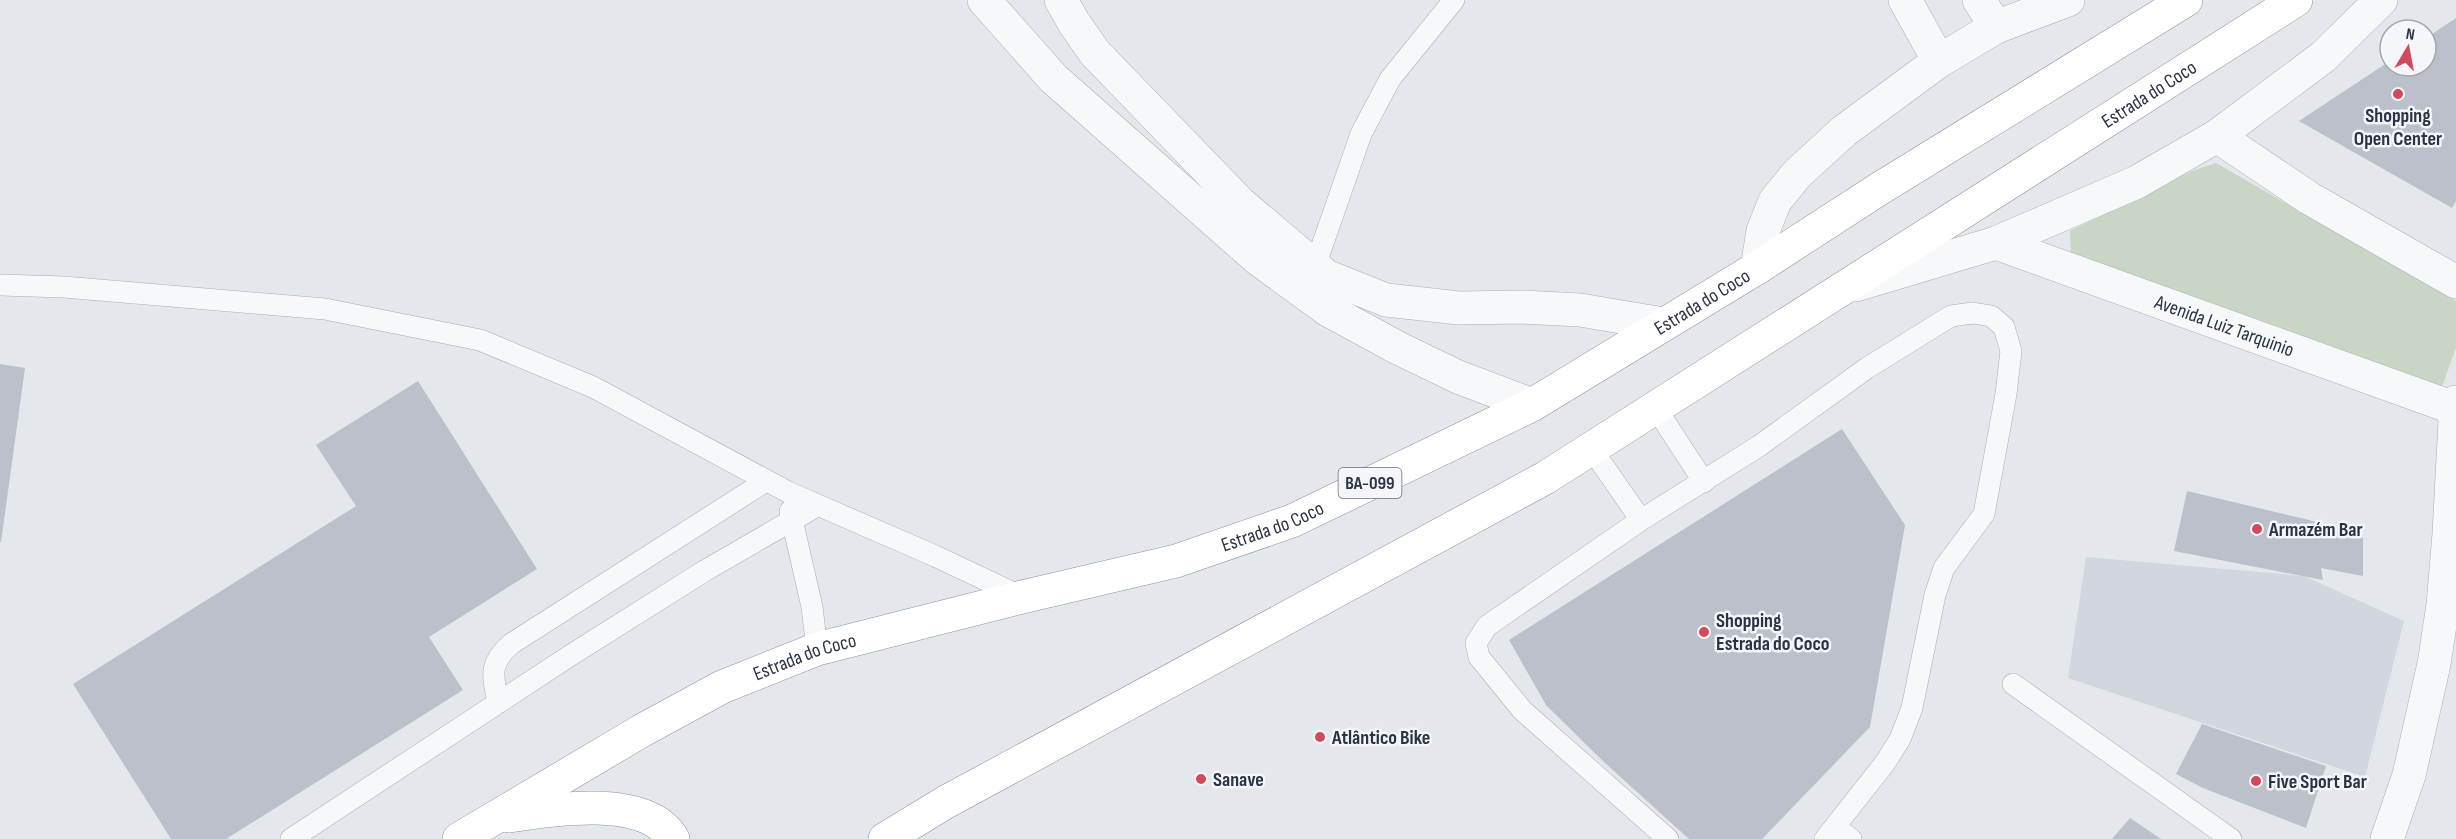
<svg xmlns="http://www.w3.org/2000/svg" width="2456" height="839" viewBox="0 0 2456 839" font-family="'Sofia Sans Condensed',sans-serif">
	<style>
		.built { fill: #d2d6de }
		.green { fill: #c9d6c5 }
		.building { fill: #bbc0ca }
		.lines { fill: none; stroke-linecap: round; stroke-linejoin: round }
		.service-casing { stroke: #a9aeb7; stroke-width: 22 }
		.minor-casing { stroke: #a9aeb7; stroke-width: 34 }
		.tertiary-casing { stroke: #a9aeb7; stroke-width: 34 }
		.trunk-casing { stroke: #8b94a3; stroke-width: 34 }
		.service { stroke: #f7f8fa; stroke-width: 21 }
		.minor { stroke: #f7f8fa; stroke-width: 33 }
		.tertiary { stroke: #f7f8fa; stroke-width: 33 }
		.trunk { stroke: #fff; stroke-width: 33 }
		.poi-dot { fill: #d1495b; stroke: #f4f6f9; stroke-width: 2 }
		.labels { text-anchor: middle; stroke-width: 5; stroke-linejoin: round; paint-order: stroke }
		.shield { fill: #f4f6f9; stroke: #676e7b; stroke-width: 1.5 }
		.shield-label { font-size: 18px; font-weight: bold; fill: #2b3445 }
		.street-label { font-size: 20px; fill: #2b3445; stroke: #f4f6f9 }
		.poi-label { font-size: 20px; font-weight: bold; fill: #2b3445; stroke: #f4f6f9; text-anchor: start }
	</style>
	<rect width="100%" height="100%" fill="#e4e7ec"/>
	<!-- built -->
	<path class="built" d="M2086 557 2304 576 2404 621 2365 777 2068 678Z"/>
	<!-- green -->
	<path class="green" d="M2216 163 2456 301V348L2440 392 2071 257 2070 231 2192 171Z"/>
	<!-- building -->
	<path class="building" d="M2456 18V201L2452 208 2299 121 2390 61V66H2426V38Z
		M0 364 25 368 1 542H0Z
		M418 381 537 569 429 637 463 690 226 839H171L73 684 356 506 316 445Z
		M1842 429 1905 525 1870 727 1762 839H1689L1605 763 1546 705 1509 640Z
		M2187 491 2309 520 2363 538V576L2321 568 2323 580 2174 551Z
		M2202 724 2326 766 2306 828 2203 788 2176 774Z
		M2130 818 2161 839H2112Z"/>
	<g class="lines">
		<!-- service casing -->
		<g class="service-casing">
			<path id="service" d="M1315 266 1361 134 1390 79 1454 0
				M0 285 64 287 325 309 480 340 593 387 788 492 935 556 1022 597
				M1655 407 1704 482
				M1591 448 1641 520
				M790 511 812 607 817 649
				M2013 684 2231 839
				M498 703C493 676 488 664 511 644L766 481
				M1836 828 1851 839
				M291 839 571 655 706 570 817 506
				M1668 839 1522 710 1479 657 1476 643 1487 626 1641 520 1759 446 1867 368 1951 316 1973 313 1991 316 2004 327 2011 351 2006 394 1984 514 1944 568 1935 595 1912 708 1900 739 1885 763 1825 839"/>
		</g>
		<!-- minor casing -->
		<g class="minor-casing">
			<path id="minor" d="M984 0 1053 78 1258 259 1328 310 1398 348 1458 377 1532 405
				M1061 0 1074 23 1095 53 1240 203 1326 276 1386 300 1459 308 1522 307 1580 310 1663 324
				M1905 0 1939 61
				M1979 0 1996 27
				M1757 268 1763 231 1775 201 1797 174 1844 131 1939 61 1996 27 2068 0"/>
		</g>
		<!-- tertiary casing -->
		<g class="tertiary-casing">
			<g id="tertiary">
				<path d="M2217 136 2309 198 2456 282"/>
				<path id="s1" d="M1996 243 2454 408"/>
				<path d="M1856 285 1996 243 2137 182 2217 136 2323 57 2381 0"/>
				<path d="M2387 839 2409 775 2434 664 2443 605 2449 534 2456 402"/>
			</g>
		</g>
		<!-- trunk casing -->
		<g class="trunk-casing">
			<g id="trunk">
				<path d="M509 816C552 809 647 794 673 839"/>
				<path id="s2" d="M459 839 641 731 722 687 817 649 1022 597 1176 561 1292 521 1532 405 1757 268 1879 189 2186 0"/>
				<path id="s3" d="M885 839 946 802 1545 478 2296 0"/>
			</g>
		</g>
		<!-- service -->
		<use href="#service" class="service"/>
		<!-- minor -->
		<use href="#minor" class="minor"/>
		<!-- tertiary -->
		<use href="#tertiary" class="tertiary"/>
		<!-- trunk -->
		<use href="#trunk" class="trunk"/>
	</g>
	<!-- markers -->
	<g class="poi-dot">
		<circle cx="2398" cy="94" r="6"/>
		<circle cx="2257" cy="529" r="6"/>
		<circle cx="1704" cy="632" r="6"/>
		<circle cx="1320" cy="737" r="6"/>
		<circle cx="1201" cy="779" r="6"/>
		<circle cx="2256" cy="781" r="6"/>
	</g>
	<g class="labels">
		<!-- shield labels -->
		<rect class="shield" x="1338.5" y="468" width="63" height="30" rx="4.5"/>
		<g class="shield-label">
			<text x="1370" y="489">BA-099</text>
		</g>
		<!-- street labels -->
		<g class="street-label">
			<text dy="7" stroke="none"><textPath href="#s3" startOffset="1468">Estrada do Coco</textPath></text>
			<text dy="7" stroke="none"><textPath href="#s2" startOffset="1364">Estrada do Coco</textPath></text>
			<text dy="7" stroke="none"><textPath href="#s1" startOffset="243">Avenida Luiz Tarquinio</textPath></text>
			<text dy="7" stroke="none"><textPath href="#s2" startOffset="878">Estrada do Coco</textPath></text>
			<text dy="7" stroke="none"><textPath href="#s2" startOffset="392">Estrada do Coco</textPath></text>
		</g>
		<!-- poi labels -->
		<g class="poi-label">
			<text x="2398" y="122" text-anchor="middle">Shopping<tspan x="2398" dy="23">Open Center</tspan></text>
			<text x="2269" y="536">Armazém Bar</text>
			<text x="1716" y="627">Shopping<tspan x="1716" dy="23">Estrada do Coco</tspan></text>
			<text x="1332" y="744">Atlântico Bike</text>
			<text x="1213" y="786">Sanave</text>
			<text x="2268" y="788">Five Sport Bar</text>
		</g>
	</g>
	<!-- north arrow -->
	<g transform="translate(2408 48) rotate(10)"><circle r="28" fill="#f4f6f9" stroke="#a4a8b1" stroke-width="1.5"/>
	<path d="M0-4.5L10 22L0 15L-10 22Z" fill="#d1495b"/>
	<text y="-9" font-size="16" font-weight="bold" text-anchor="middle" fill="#2b3445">N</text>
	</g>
</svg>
